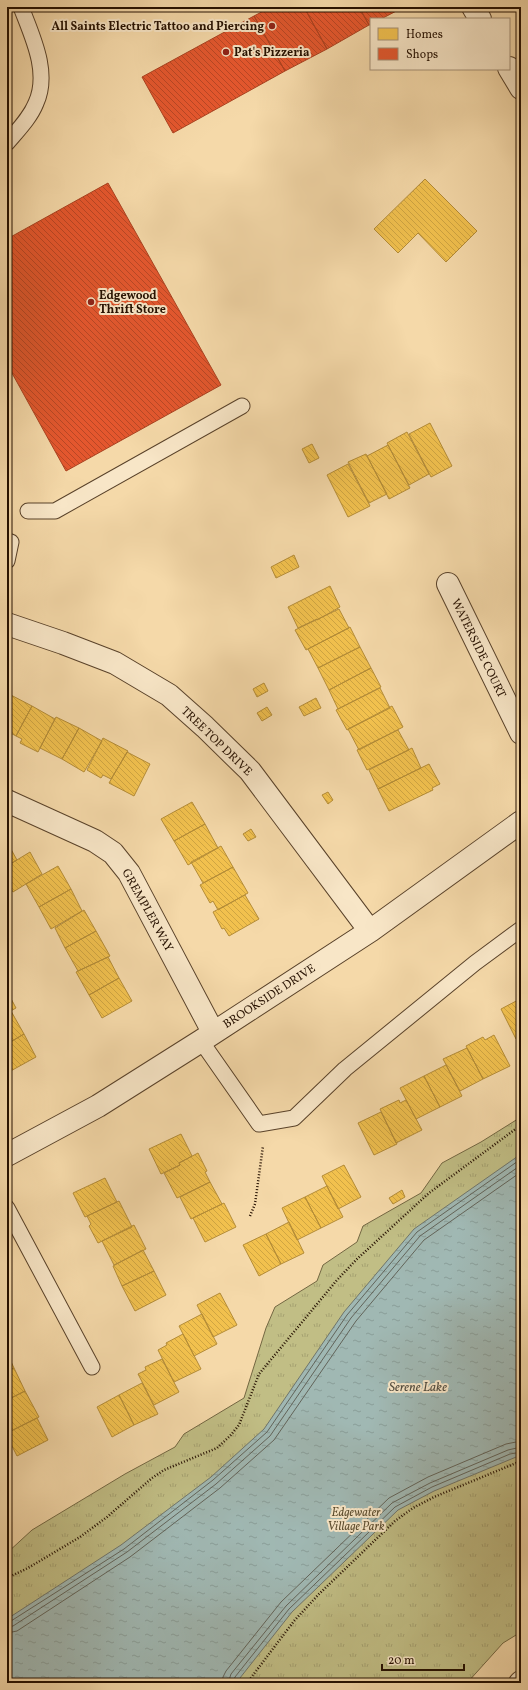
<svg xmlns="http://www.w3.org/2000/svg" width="528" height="1690" viewBox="0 0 528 1690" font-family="Vollkorn,serif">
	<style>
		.grass { fill: url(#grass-tufts); stroke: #736742 }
		.water { fill: url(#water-ripples); stroke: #6f756b }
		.homes { fill: url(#homes-back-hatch); stroke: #b48c37 }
		.shops { fill: url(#shops-back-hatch); stroke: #ab4220 }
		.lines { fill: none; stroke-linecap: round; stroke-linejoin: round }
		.shore { stroke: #62645a; stroke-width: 1 }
		.service-casing { stroke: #59422a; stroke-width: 17 }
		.minor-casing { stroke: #59422a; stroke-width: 24 }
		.path { stroke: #251000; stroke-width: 2.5; stroke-dasharray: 1 2; stroke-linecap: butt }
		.service { stroke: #f8e6c7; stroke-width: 15 }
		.minor { stroke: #f8e6c7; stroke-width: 22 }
		.poi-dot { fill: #8f2418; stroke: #f8e6c7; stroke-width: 1.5 }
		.labels { text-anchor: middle; stroke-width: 4; stroke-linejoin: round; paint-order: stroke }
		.poi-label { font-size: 12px; font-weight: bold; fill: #251000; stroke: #f8e6c7; text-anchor: start }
		.street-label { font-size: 12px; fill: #251000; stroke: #f8e6c7 }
		.park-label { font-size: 12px; font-style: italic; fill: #5c4d2f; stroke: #f8e6c7 }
		.water-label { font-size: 13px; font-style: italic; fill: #504b3f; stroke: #f8e6c7 }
	</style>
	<defs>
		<pattern id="grass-tufts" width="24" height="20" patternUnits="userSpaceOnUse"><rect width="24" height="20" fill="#c1be85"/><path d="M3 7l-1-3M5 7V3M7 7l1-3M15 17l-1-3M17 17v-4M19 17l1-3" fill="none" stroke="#a6a271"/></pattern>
		<pattern id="water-ripples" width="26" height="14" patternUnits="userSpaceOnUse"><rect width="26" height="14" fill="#a0b8b3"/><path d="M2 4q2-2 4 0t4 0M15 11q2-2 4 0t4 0" fill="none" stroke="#8a9d98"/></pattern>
		<pattern id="homes-back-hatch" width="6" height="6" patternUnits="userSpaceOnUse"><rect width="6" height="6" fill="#f2c14e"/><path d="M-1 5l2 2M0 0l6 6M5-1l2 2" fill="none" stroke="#cfa542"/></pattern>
		<pattern id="shops-back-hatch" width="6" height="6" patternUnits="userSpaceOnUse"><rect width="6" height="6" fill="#e4572e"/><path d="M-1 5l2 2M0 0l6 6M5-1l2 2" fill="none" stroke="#b94725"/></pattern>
	</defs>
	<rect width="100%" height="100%" fill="#f5d9a9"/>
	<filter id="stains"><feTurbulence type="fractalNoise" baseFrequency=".005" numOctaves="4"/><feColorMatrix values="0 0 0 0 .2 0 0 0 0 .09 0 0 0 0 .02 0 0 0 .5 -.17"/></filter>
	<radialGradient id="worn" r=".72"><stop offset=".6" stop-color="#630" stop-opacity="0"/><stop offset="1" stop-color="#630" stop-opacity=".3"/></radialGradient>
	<!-- grass -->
	<path class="grass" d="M521 1117V1632L503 1643 467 1683H7V1553L32 1530 125 1474 175 1447 184 1434 244 1398 266 1328 275 1307 317 1281 323 1265 357 1242 363 1226 421 1193 442 1163 481 1142Z"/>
	<!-- water -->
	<path class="water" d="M521 1154V1455L434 1491 398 1510 292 1612 236 1683H7V1619L121 1545 211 1477 264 1429 344 1312 414 1229Z"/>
	<!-- homes -->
	<path class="homes" d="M425 179 477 231 446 262 418 233 398 253 374 229Z
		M430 423 452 466 431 477 409 434Z
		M407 432 429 474 409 485 387 443Z
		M312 444 319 458 309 463 302 449Z
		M388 445 410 488 389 499 367 456Z
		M366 454 387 494 369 503 348 462Z
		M348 464 370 506 348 517 327 475Z
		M294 555 299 567 276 578 271 567Z
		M330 586 340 607 317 620V619L298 628 288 607Z
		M339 609 349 628 306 650 295 630Z
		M350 627 360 647 318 668 308 649Z
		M360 647 371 668 329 690 318 668Z
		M371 668 381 687 338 709 329 690Z
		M264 683 268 691 257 697 253 689Z
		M380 688 390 708 347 730 336 710Z
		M7 693 32 706 16 736 7 731Z
		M316 698 321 708 304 716 299 707Z
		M32 706 55 719 38 752 20 743 22 739 16 736Z
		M392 706 403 727 359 750 348 729Z
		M267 707 272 715 262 721 257 713Z
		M56 717 79 728 62 759 40 748Z
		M79 728 102 741 84 772 62 759Z
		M398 730 409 750 367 770 357 750Z
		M103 738 128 751 111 779 103 775 101 778 87 770Z
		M412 748 421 768 378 789 369 770Z
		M127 752 150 764 134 796 109 783Z
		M429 764 440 784 432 788 433 790 389 811 378 789Z
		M328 792 333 800 328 804 322 795Z
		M192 802 205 824 174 841 161 819Z
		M205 824 218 848 188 865 174 841Z
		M251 829 256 837 248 841 243 834Z
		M7 842 17 860 7 866Z
		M221 846 233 867 203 883 191 862Z
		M30 852 42 874 13 892 7 882V866Z
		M58 866 71 889 39 907 26 884Z
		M233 867 248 893 218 910 213 901 210 903 200 885Z
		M71 889 82 911 51 929 39 907Z
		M245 895 259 919 229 936 224 928 222 929 213 912Z
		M84 910 96 931 65 948 55 928Z
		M96 931 110 956 78 971 65 948Z
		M108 957 119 978 89 995 76 972Z
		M119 978 132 1001 102 1018 89 995Z
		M7 991 16 1008 7 1013Z
		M520 999 521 1037 516 1039 501 1009Z
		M11 1011 24 1034 7 1044V1013Z
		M24 1034 36 1057 7 1073V1044Z
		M494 1035 510 1066 483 1079 466 1046 483 1037 485 1040Z
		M467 1048 483 1079 460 1091 443 1059Z
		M446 1065 462 1096 440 1107 424 1076Z
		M424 1076 440 1107 416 1119 400 1088Z
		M399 1100 400 1103 406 1100 422 1130 396 1143 380 1109Z
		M381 1112 397 1144 374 1155 358 1123Z
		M181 1134 192 1156 179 1163 180 1165 161 1174 149 1149Z
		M198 1153 207 1171 205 1172 210 1182 177 1198 164 1173 180 1165 179 1163Z
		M344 1165 361 1197 338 1209 322 1176Z
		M105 1178 117 1202 85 1217 73 1193Z
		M210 1182 222 1204 191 1219 180 1197Z
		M327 1186 343 1217 321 1228 305 1197Z
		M402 1190 405 1197 393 1204 389 1198Z
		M305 1197 321 1228 297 1240 282 1208Z
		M119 1201 132 1227 98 1243 89 1226 91 1224 87 1216Z
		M224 1203 236 1227 205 1242 193 1218Z
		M289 1222 304 1253 281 1264 266 1234Z
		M134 1225 146 1249 114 1265 102 1241Z
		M266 1234 281 1264 259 1276 243 1245Z
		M143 1250 154 1271 122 1286 113 1266Z
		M154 1271 166 1295 135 1311 122 1286Z
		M220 1293 237 1325 213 1337 197 1305Z
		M202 1314 217 1344 194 1356 179 1326Z
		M183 1334 201 1369 174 1382 158 1350 167 1345 166 1343Z
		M7 1353 14 1368 7 1371Z
		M162 1359 179 1392 154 1405 138 1374 146 1370 145 1367Z
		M14 1368 25 1391 7 1400V1371Z
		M142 1383 158 1414 134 1425 119 1395Z
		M25 1391 39 1417 7 1433V1400Z
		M119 1395 134 1425 112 1437 97 1407Z
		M37 1418 48 1440 17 1456 7 1436V1433Z"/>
	<!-- shops -->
	<path class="shops" d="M271 7H304L327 49 285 71 254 16Z
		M304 7H359L369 25 327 49Z
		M359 7H404L381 19H371V25H369Z
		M254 16 285 71 173 133 142 77Z
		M108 183 221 385 66 471 7 364V239Z"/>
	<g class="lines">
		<!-- shore -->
		<path class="shore" d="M7 1622 11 1621 124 1549 213 1480 267 1432 347 1315 417 1232 521 1159
			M7 1627 13 1626 127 1552 216 1484 270 1436 351 1318 420 1236 521 1165
			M7 1633 17 1631 130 1557 220 1488 274 1440 356 1321 424 1240 521 1172
			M222 1683 223 1677 226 1671 281 1602 389 1498 428 1477 506 1444 521 1441
			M228 1683 231 1674 286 1606 392 1503 430 1483 508 1450 521 1447
			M233 1683 235 1677 289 1609 395 1507 432 1487 510 1454 521 1452"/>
		<!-- service casing -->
		<g class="service-casing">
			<path id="service" d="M7 143C18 130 30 118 36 103 50 72 32 36 21 7
				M28 511H55L242 406
				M7 541 11 542 7 561
				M201 1041 259 1124 294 1118 345 1069 475 963 521 929
				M7 1208 92 1367"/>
		</g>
		<!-- minor casing -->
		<g class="minor-casing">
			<path id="minor" d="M473 7 480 19
				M509 68 521 88
				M448 584 521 733
				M7 624 63 643 115 663 169 695 205 727 250 771 370 931
				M7 801 95 841 113 853 129 873 213 1032
				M7 1155 98 1106 201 1041 370 931 521 822
				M520 1683 521 1682"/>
		</g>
		<!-- path -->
		<path class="path" d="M250 1216 255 1204 263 1146
			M7 1578 28 1568 80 1537 107 1517 152 1478 164 1470 217 1448 230 1436 239 1425 259 1374 337 1280 356 1260 429 1193 521 1125
			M247 1683 294 1621 318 1595 395 1521 413 1508 434 1497 521 1461"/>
		<!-- service -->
		<use href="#service" class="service"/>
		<!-- minor -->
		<use href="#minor" class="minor"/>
	</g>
	<!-- markers -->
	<g class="poi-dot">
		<circle cx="272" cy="26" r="4"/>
		<circle cx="226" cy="52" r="4"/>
		<circle cx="91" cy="302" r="4"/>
	</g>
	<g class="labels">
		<!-- poi labels -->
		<g class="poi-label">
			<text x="264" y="30" text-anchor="end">All Saints Electric Tattoo and Piercing</text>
			<text x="234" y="56">Pat's Pizzeria</text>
			<text x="99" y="299">Edgewood<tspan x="99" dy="14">Thrift Store</tspan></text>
		</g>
		<!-- street labels -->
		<g class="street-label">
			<text transform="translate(479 648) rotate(64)" y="4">WATERSIDE COURT</text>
			<text transform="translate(217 741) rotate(44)" y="4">TREE TOP DRIVE</text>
			<text transform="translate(148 910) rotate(61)" y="4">GREMPLER WAY</text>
			<text transform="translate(269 996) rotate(-33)" y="4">BROOKSIDE DRIVE</text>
		</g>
		<!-- park labels -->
		<g class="park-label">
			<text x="356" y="1516">Edgewater<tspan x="356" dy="14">Village Park</tspan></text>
		</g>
		<!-- water labels -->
		<g class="water-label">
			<text x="418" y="1391">Serene Lake</text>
		</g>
	</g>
	<!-- margin -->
	<rect width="528" height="1690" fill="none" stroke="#f5d9a9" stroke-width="24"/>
	<rect x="8" y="8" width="512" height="1674" fill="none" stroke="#251000" stroke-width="2"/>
	<rect x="12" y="12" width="504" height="1666" fill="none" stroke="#251000"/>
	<!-- legend -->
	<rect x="370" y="18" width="140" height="52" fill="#f8e6c7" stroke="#a49077"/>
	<rect x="378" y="28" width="20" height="12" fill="#f2c14e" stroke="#a49077"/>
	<text x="406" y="38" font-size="12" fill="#251000">Homes</text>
	<rect x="378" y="48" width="20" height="12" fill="#e4572e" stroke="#a49077"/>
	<text x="406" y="58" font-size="12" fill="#251000">Shops</text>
	<!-- scale -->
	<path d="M382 1664v6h82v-6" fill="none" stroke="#251000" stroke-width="2"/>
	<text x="388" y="1664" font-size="12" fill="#251000" stroke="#f8e6c7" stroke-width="3" paint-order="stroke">20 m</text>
	<rect width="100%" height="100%" filter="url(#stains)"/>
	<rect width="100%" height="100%" fill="url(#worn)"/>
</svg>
